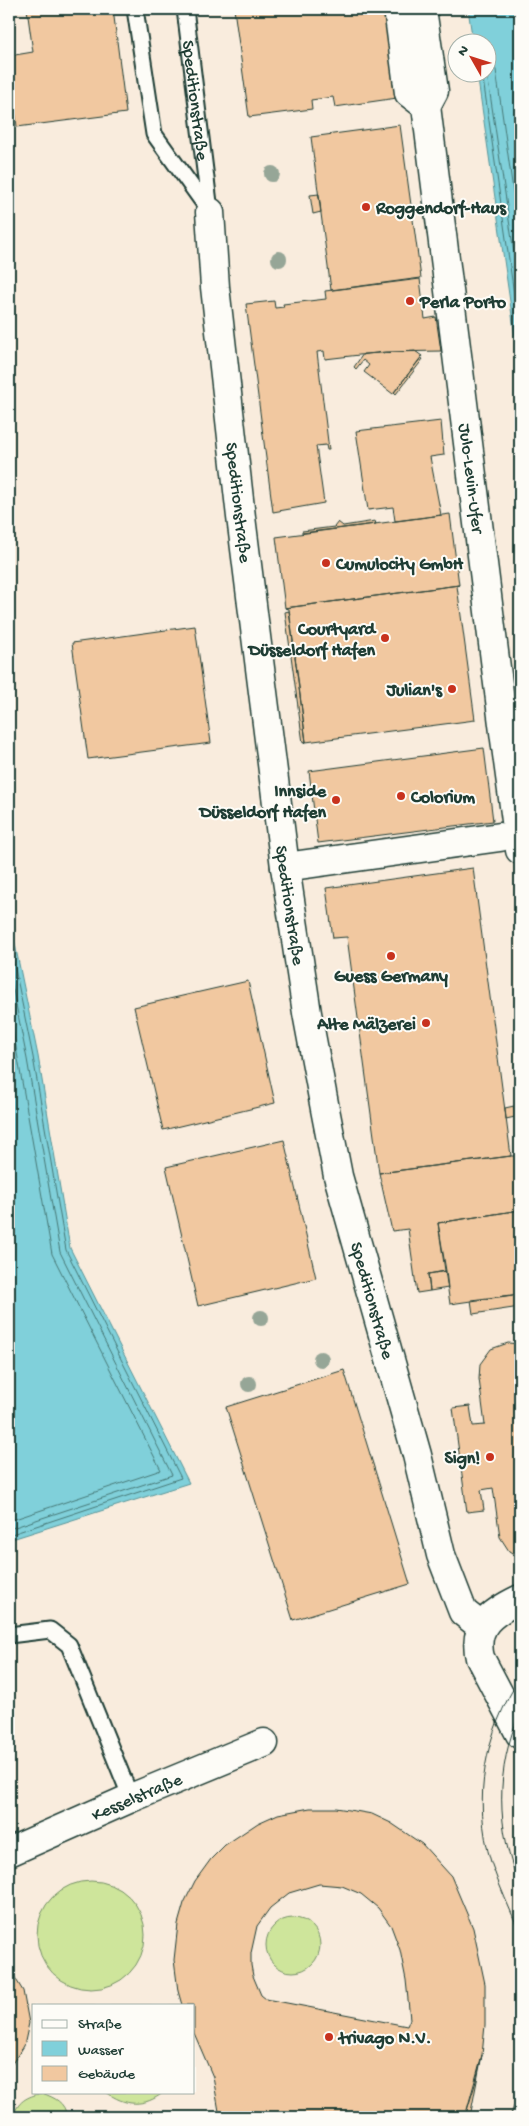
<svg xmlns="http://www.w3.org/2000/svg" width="529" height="2126" viewBox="0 0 529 2126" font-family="'Gochi Hand',sans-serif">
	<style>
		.built { fill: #f9ecdd; fill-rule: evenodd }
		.green { fill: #cee59b; stroke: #769168 }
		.water { fill: #80d0da; stroke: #599598 }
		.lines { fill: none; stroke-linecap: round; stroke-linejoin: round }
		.shore { stroke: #467876; stroke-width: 1 }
		.building { fill: #f1c8a0; stroke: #1f3d34; fill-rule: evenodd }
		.lane-casing { stroke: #1f3d34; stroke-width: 19 }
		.street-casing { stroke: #1f3d34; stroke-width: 31 }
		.lane { stroke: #fdfcf7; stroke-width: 15 }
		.street { stroke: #fdfcf7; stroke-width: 28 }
		.tram { stroke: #1f3d34; stroke-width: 1 }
		.tree { fill: #96a697 }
		.poi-dot { fill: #c8321e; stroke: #fdfcf7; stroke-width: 2 }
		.labels { text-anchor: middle; stroke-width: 4; stroke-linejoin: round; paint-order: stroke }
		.street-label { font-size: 18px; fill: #1f3d34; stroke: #fdfcf7 }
		.poi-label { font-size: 18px; font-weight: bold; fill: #1f3d34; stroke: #fdfcf7; text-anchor: start }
	</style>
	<rect width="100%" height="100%" fill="#fdfcf7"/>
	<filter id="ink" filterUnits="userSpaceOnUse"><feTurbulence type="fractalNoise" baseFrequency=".02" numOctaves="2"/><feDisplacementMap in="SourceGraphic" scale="10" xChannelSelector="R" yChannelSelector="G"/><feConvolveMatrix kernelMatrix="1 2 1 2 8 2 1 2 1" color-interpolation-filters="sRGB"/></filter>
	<g filter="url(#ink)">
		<!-- built -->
		<path class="built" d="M9 9H520V2117H9ZM456 42H486V72H456ZM34 2005H194V2092H34Z"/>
		<!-- green -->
		<path class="green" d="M37 1935a54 54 0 1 1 108 0a54 54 0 1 1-108 0Z
			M266 1945a27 27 0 1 1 54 0a27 27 0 1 1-54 0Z
			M106 2092H164C144 2108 125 2106 106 2092Z
			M42 2093C55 2098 65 2102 67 2117H13C18 2101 26 2097 42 2093Z"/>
		<!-- water -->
		<path class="water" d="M468 9H520V371L477 73 486 72V42H473Z
			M9 915 38 1056 70 1248 189 1483 9 1540Z"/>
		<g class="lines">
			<!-- shore -->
			<path class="shore" d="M486 56 496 70 520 240
				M486 67 520 293
				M482 72 520 336
				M9 939 33 1057 66 1250 181 1478 9 1535
				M9 970 27 1059 60 1252 172 1475 9 1529
				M9 1007 52 1254 161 1470 9 1521"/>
		</g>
		<!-- building -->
		<path class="building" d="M27 9H113L126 113 17 127 9 56 33 52Z
			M234 9H385L397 98 335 107 333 97 311 100 312 109 249 117Z
			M400 125 421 278 331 290 311 137Z
			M319 194 321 212 313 214 310 195Z
			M420 279 425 319 436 317 441 351 385 352 325 359 324 351 317 352 329 450H327L326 445 316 446 324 503 273 512 246 304 274 301 275 308 284 307 283 304 326 299 325 291Z
			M415 351 422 356 393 394 364 372 369 365 363 360 356 369 354 367 363 354Z
			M421 358 423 359 396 394 394 392Z
			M441 421 444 455 430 457 441 515 395 521 393 507 368 510 356 431Z
			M450 514 459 585 285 608 276 537Z
			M375 521 376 524 302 533V531L334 527 338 522 343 526Z
			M459 585 457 586 475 720 306 742 289 609 285 608Z
			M289 611 306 742 303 743 285 612Z
			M195 626 211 743 88 759 72 643Z
			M484 748 493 821 318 843 309 771Z
			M473 868 511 1156 379 1173 347 937 333 938 326 888Z
			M248 981 275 1103 163 1130 134 1007Z
			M514 1106 515 1117 506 1119 505 1108Z
			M284 1140 316 1278 198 1306 166 1167Z
			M511 1156H520V1214V1210L438 1223 446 1271 428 1274 430 1291 417 1293 408 1229 392 1231 379 1173Z
			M520 1210V1294L450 1304 438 1223Z
			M446 1271 448 1288 430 1291 428 1274Z
			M520 1294V1307L473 1314 471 1300Z
			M508 1343 520 1344V1558L509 1551 500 1537 493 1488 481 1490 484 1510 467 1512 453 1408 470 1406 473 1426 485 1425 479 1379 480 1364 491 1349Z
			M344 1370 410 1584 293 1620 226 1407Z
			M310 1808H336L355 1811 372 1814 391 1823 422 1844 451 1876 473 1928 485 1984V2025L482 2055 465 2117H220L213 2077 194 2033V2005H182L178 1991 174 1960 178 1924 184 1903 195 1881 211 1859 225 1845 258 1823 278 1814ZM319 1884 342 1886 361 1894 378 1908 391 1926 400 1950 406 1980 410 2019 407 2026 266 1999 261 1995 253 1976 251 1965V1953L257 1926 270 1908 289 1893Z
			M9 1968 23 1991 29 2023 24 2046 9 2068Z
			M482 2055 470 2117H465L476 2081Z"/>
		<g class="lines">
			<!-- lane casing -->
			<g class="lane-casing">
				<g id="lane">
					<path d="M135 9 154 134 210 212"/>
					<path id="s1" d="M185 9 210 211"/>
					<path d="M9 1635 50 1630 69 1645 131 1798"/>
				</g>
			</g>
			<!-- street casing -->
			<g class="street-casing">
				<g id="street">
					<path id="s2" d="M398 9 409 93 426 106 504 732 520 850"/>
					<path d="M422 9 434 91 426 106"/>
					<path id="s3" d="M210 212 215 287 241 517 285 867 307 1013 325 1109 338 1176 417 1455 441 1555 463 1612 482 1627"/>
					<path d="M285 867 500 837"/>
					<path d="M520 1599C493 1612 472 1625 480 1658L520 1734"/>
					<path id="s4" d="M9 1852 131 1798 264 1743"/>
				</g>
			</g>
			<!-- lane -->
			<use href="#lane" class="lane"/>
			<!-- street -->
			<use href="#street" class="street"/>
			<!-- tram -->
			<path class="tram" d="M520 1678C485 1731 472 1800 491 1862 499 1886 510 1909 520 1933
				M520 1713C495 1769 496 1829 520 1886
				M510 2117 520 2090"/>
		</g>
		<!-- trees -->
		<g class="tree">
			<circle cx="272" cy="174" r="8"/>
			<circle cx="279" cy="259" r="8"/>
			<circle cx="261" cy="1318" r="8"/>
			<circle cx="321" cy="1359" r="8"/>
			<circle cx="249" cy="1384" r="8"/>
		</g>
	</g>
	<!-- markers -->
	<g class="poi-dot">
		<circle cx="366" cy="207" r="5"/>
		<circle cx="410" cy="301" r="5"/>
		<circle cx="326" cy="563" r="5"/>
		<circle cx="385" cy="638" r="5"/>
		<circle cx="452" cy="689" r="5"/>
		<circle cx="401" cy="796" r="5"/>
		<circle cx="336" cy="800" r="5"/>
		<circle cx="391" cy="956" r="5"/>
		<circle cx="426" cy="1023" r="5"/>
		<circle cx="490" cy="1457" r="5"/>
		<circle cx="329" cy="2037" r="5"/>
	</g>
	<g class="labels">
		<!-- street labels -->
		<g class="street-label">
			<text dy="6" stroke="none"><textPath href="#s1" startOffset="92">Speditionstraße</textPath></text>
			<text dy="6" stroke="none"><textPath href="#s2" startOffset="481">Julo-Levin-Ufer</textPath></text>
			<text dy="6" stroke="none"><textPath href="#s3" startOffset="292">Speditionstraße</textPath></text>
			<text dy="6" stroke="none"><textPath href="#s3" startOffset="698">Speditionstraße</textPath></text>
			<text dy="6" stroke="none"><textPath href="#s3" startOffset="1102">Speditionstraße</textPath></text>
			<text dy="6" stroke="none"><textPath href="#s4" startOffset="139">Kesselstraße</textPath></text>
		</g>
		<!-- poi labels -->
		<g class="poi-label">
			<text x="376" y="213">Roggendorf-Haus</text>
			<text x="420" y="307">Perla Porto</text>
			<text x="336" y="569">Cumulocity GmbH</text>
			<text x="375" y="634" text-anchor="end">Courtyard<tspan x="375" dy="21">Düsseldorf Hafen</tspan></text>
			<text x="442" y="695" text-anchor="end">Julian's</text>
			<text x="326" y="796" text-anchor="end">Innside<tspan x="326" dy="21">Düsseldorf Hafen</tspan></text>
			<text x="411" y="802">Colorium</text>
			<text x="391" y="981" text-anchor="middle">Guess Germany</text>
			<text x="416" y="1029" text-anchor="end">Alte Mälzerei</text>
			<text x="480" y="1463" text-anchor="end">Sign!</text>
			<text x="339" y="2043">trivago N.V.</text>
		</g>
	</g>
	<!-- margin -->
	<rect width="529" height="2126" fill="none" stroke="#fdfcf7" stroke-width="30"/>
	<rect x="15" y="15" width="499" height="2096" fill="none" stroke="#1f3d34" stroke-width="2" filter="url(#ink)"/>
	<!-- legend -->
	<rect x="32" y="2004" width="162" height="90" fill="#fdfcf7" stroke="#a4b0a9"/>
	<rect x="42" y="2020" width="25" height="8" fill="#fdfcf7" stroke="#a4b0a9"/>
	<text x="78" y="2028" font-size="15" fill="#1f3d34">Straße</text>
	<rect x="42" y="2041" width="25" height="15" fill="#80d0da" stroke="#a4b0a9"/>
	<text x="78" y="2054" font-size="15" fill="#1f3d34">Wasser</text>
	<rect x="42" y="2066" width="25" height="15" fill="#f1c8a0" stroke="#a4b0a9"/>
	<text x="78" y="2078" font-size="15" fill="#1f3d34">Gebäude</text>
	<!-- north arrow -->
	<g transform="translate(472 58) rotate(309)"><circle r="24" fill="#fdfcf7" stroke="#a4b0a9"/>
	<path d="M0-4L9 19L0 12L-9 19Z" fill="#c8321e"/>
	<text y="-8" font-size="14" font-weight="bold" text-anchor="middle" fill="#1f3d34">N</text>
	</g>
</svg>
